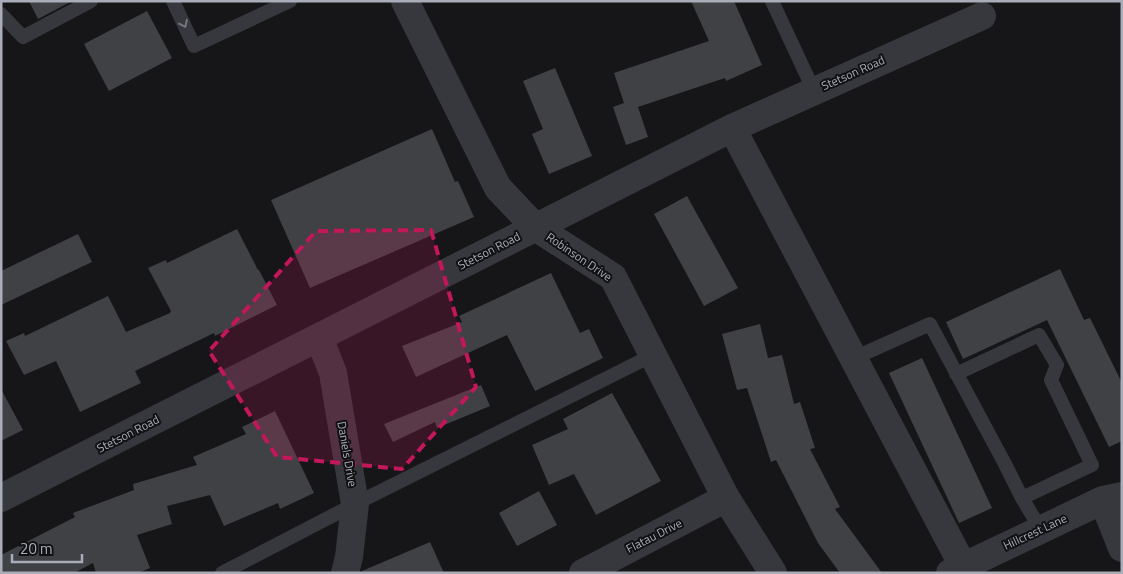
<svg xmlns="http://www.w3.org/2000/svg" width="1123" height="574" viewBox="0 0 1123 574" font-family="'Titillium Web',sans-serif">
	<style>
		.building { fill: #404145 }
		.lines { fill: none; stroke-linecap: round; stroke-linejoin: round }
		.lane { stroke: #37383d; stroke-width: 14 }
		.street { stroke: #37383d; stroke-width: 28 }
		.oneway { stroke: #757881 }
		.marked { fill: #c2185b; fill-opacity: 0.2; stroke: #c2185b; stroke-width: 4; stroke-dasharray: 10 6; stroke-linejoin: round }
		.labels { text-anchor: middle; stroke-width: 4; stroke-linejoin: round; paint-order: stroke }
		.street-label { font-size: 12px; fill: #a8adb8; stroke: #111113 }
	</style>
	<rect width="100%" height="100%" fill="#161618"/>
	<!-- building -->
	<path class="building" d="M29 1H72L38 19Z
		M691 1H734L762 65 726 81 725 78 638 107 648 137 626 145 613 107 624 103 614 73 709 41Z
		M147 11 172 58 109 91 84 44Z
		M555 68 592 156 549 174 532 134 543 129 523 81Z
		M432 129 455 182 458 181 474 217 310 288 271 200Z
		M687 196 738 288 704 306 654 214Z
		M237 229 258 270H259L277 305 215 336 214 333 135 371 141 383 80 412 56 361 24 375 6 341 24 333 25 336 108 296 126 332 170 313 171 311 148 268 166 260 167 263Z
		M78 234 92 262 1 305V271Z
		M1060 269 1084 320 1090 318 1122 383V441L1109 447 1047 320 963 359 946 322Z
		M551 273 580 333 589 329 603 358 535 391 507 335 416 377 402 346 462 322 459 316Z
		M760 324 768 358 782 355 794 404 800 402 815 448 810 449 840 507 835 509 882 573H840L818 543 776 460 771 462 747 388 737 390 722 334Z
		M922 358 992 508 959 523 889 373Z
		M481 385 490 406 437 428 435 422 393 442 384 424Z
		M1 389 23 430 1 441Z
		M612 393 661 481 596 515 574 474 549 485 532 445 568 429 563 419Z
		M275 411 314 493 280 509 278 503 224 526 210 495 167 506 172 524 137 535 150 568 138 573H96L93 563 74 573H1V555L75 517 73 513 134 490 133 484 197 465 193 457 246 434 242 427Z
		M539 491 557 525 517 546 499 513Z
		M430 542 444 573H361L362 571Z"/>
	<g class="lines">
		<!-- lane -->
		<path class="lane" d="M173 1 194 46 290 1
			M772 1 814 91
			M1 14 23 37 91 1
			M854 358 930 324 1005 464 1022 498 1041 530
			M956 374 1039 335 1057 365 1051 380 1092 465 1022 498
			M222 573 355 504 653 355"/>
		<!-- street -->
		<path class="street" d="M405 1 498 188 535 227 613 277 726 498 773 573
			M732 128 963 566
			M319 337 333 373 355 504 349 557 345 573
			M1 498 732 128 982 16
			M1103 500 1122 548
			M583 573 726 498
			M950 573 1103 500 1122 496"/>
	</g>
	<!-- one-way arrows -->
	<defs><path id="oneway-chevron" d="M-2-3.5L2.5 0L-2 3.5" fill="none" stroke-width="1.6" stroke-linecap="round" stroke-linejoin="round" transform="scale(1.25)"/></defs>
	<use class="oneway" href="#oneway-chevron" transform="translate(184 24) rotate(65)"/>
	<!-- marked area -->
	<path class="marked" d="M431 230 476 387 402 469 277 457 209 351 316 231Z"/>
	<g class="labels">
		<!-- street labels -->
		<g class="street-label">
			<text transform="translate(853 73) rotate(-24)" y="4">Stetson Road</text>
			<text transform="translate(489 251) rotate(-27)" y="4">Stetson Road</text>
			<text transform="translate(579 257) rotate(34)" y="4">Robinson Drive</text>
			<text transform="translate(128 434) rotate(-27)" y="4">Stetson Road</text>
			<text transform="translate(347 454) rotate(80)" y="4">Daniels Drive</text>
			<text transform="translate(1035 532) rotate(-25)" y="4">Hillcrest Lane</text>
			<text transform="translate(654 536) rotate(-27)" y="4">Flatau Drive</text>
		</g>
	</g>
	<!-- border -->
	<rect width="1123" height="574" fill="none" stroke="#a8adb8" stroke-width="5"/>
	<!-- scale -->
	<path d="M12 554v8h70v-8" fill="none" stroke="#a8adb8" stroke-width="2.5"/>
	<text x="20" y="554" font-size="15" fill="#a8adb8" stroke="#111113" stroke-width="4" paint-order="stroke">20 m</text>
</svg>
